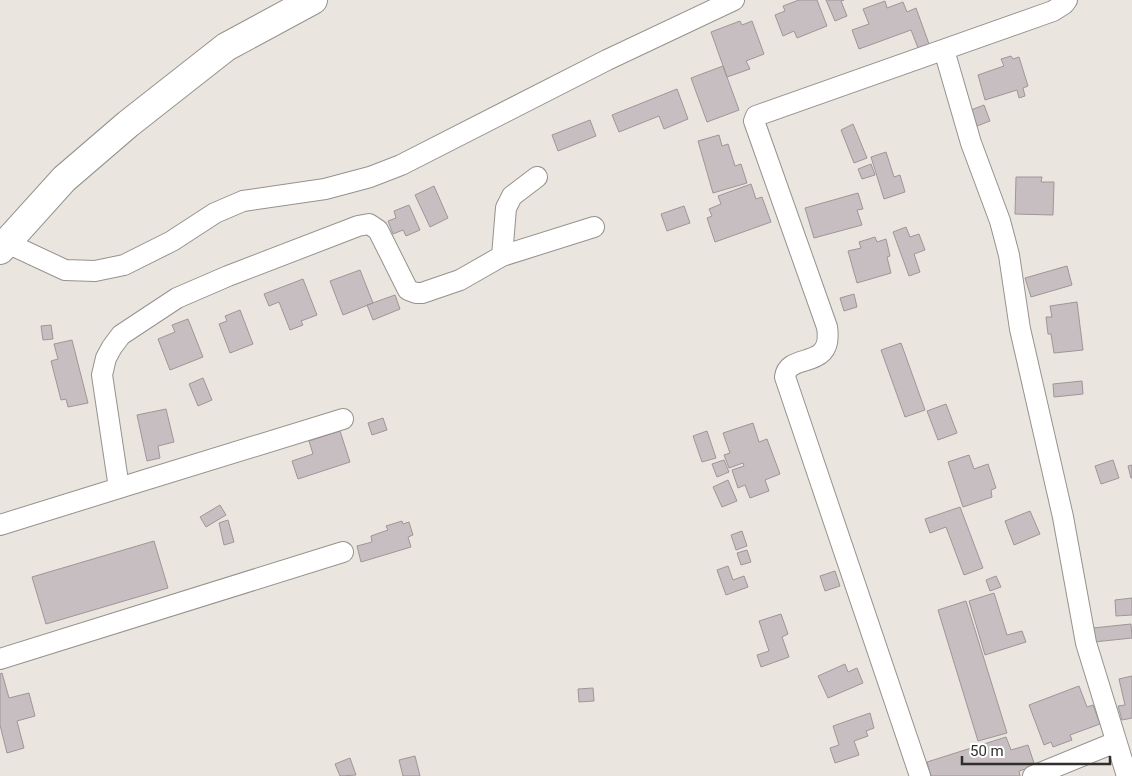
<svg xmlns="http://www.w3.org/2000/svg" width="1132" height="776" viewBox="0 0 1132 776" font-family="Roboto,sans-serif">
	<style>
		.building { fill: #c6bec0; stroke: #9e9698 }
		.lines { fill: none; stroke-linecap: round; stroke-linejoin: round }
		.minor-casing { stroke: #96928d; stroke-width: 22 }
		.trunk-casing { stroke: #96928d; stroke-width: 30 }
		.minor { stroke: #fff; stroke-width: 20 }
		.trunk { stroke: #fff; stroke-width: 28 }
	</style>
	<rect width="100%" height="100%" fill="#eae5df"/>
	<!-- building -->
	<path class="building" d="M799 0H817L827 26 797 38 794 31 783 36 775 15 785 11 783 6Z
		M826 0H844L841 1 847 16 835 21Z
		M885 1 887 8 903 2 907 12 916 8 929 44 918 48 911 30 859 49 852 30 869 24 863 9Z
		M740 21 742 25 752 21 764 54 746 61 750 69 727 77 711 32Z
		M1011 56 1013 59 1019 57 1028 86 1023 88 1025 96 1019 98 1017 90 985 100 978 75 1004 66 1001 59Z
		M723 66 739 110 707 122 691 78Z
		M677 89 688 119 664 129 659 116 619 132 612 115Z
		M984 105 990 121 977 126 971 110Z
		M590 120 596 136 558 151 552 135Z
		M853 124 867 158 854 163 841 130Z
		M719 135 722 146 728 144 735 166 741 164 747 183 713 193 698 141Z
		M886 152 894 177 900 175 905 192 884 199 871 157Z
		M871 164 875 175 862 179 858 169Z
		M1016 177H1042L1041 182H1054L1053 215 1015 214Z
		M751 184 756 199 762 197 771 222 715 242 707 218 712 216 709 209 721 204 718 196Z
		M434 186 448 218 430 227 415 195Z
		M858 193 863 209 857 210 862 225 814 238 805 208Z
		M409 205 420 230 406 236 403 230 393 234 388 221 396 218 394 211Z
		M684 206 690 223 667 231 661 214Z
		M906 227 910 237 919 234 925 250 914 254 920 272 909 276 893 232Z
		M875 237 877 242 886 239 890 256 887 257 891 273 857 283 848 251 861 248 859 242Z
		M1067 266 1072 285 1031 297 1025 278Z
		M360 270 373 303 343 315 330 281Z
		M303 279 317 315 301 321 303 325 290 330 279 302 269 306 264 294Z
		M854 294 857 307 844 311 840 298Z
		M395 295 400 309 373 320 367 305Z
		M1077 302 1083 350 1054 353 1051 334H1048L1046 317H1052L1050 306Z
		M240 310 253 344 230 353 219 324 227 321 225 316Z
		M188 319 203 357 170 370 158 339 175 332 172 325Z
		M51 325 53 339 43 340 41 326Z
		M72 340 88 403 68 407 66 399 61 400 51 361 58 359 54 344Z
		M901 343 925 410 905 417 881 350Z
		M203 378 212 400 198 406 189 384Z
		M1082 381 1083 394 1054 397 1053 384Z
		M946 404 957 433 938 440 927 411Z
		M166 409 174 442 158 446 160 458 147 461 137 415Z
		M383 418 387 430 372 435 368 423Z
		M753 423 759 442 767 439 780 474 765 480 769 491 750 498 745 485 738 488 732 470 744 466 743 463 729 468 724 455 730 453 723 433Z
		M340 431 350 462 298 479 292 461 313 454 309 441Z
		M707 431 716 458 702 462 693 436Z
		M969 455 974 469 988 464 996 488 991 490 992 497 963 507 948 462Z
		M724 460 729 472 717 477 712 464Z
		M1113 460 1119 478 1101 484 1095 466Z
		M1132 465V478H1131L1128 466Z
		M728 480 737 501 722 507 713 487Z
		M220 505 226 515 206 527 200 517Z
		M960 507 983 568 964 575 946 527 930 533 925 519Z
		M1030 511 1040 534 1014 545 1005 521Z
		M228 520 234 542 224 545 219 523Z
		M402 521 403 524 409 522 413 535 408 537 411 547 361 562 357 546 372 542 371 536 388 530 386 526Z
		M742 531 747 546 736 550 731 535Z
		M154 541 168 588 46 624 32 577Z
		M747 550 751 562 741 565 737 553Z
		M728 566 733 580 744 576 748 587 726 595 717 570Z
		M835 571 840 586 825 591 820 576Z
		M996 576 1001 587 990 591 986 580Z
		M994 593 1007 635 1022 631 1026 642 985 655 969 601Z
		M1132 598V615L1116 616 1115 600Z
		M966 601 1007 733 978 741 938 610Z
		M781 614 788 634 782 637 789 657 761 667 757 655 769 651 759 621Z
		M1131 624 1132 638 1094 642 1093 628Z
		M845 664 848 672 857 668 863 683 828 698 818 676Z
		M2 673 9 698 29 693 35 716 17 721 24 748 7 753 0 725V674Z
		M1132 676V718L1122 720 1118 706 1125 705 1119 679Z
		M1079 686 1087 707 1093 705 1100 724 1070 735 1072 740 1053 747 1051 742 1044 745 1029 705Z
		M593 688 594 701 579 702 578 689Z
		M870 713 874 728 866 731 868 736 854 741 859 755 835 763 830 748 839 745 833 726Z
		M1006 737 1011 750 1028 745 1035 766 1019 771 1020 776H931L927 762Z
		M415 756 420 776H403L399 760Z
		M350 758 356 775 340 776 335 764Z"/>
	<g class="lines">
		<!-- minor casing -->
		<g class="minor-casing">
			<path id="minor" d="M944 50 971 143 1000 221 1009 255 1020 329 1063 517 1086 643 1127 776
				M5 242 65 270 95 271 124 265 172 241 215 213 243 201 325 189 370 177 401 165 607 60 734 0
				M502 256 594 227
				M119 488 343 419
				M0 525 119 488 102 375 106 358 112 347 121 335 177 298 228 276 358 226 369 224 378 230 408 290 416 293H422L460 280 502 256 506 208 512 196 537 177
				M0 659 343 552
				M920 776 785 377C788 351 834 372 827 327L754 121 756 116 1053 11 1064 4 1067 0
				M1033 776 1116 742"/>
		</g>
		<!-- trunk casing -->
		<g class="trunk-casing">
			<path id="trunk" d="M0 250 64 179 128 124 226 47 313 0"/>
		</g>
		<!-- minor -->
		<use href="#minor" class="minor"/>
		<!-- trunk -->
		<use href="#trunk" class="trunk"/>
	</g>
	<!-- scale -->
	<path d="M962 756v8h148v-8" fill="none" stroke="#302f2c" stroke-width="2.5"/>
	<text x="970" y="756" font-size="15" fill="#302f2c" stroke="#ffffff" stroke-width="4" paint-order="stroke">50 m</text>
</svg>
